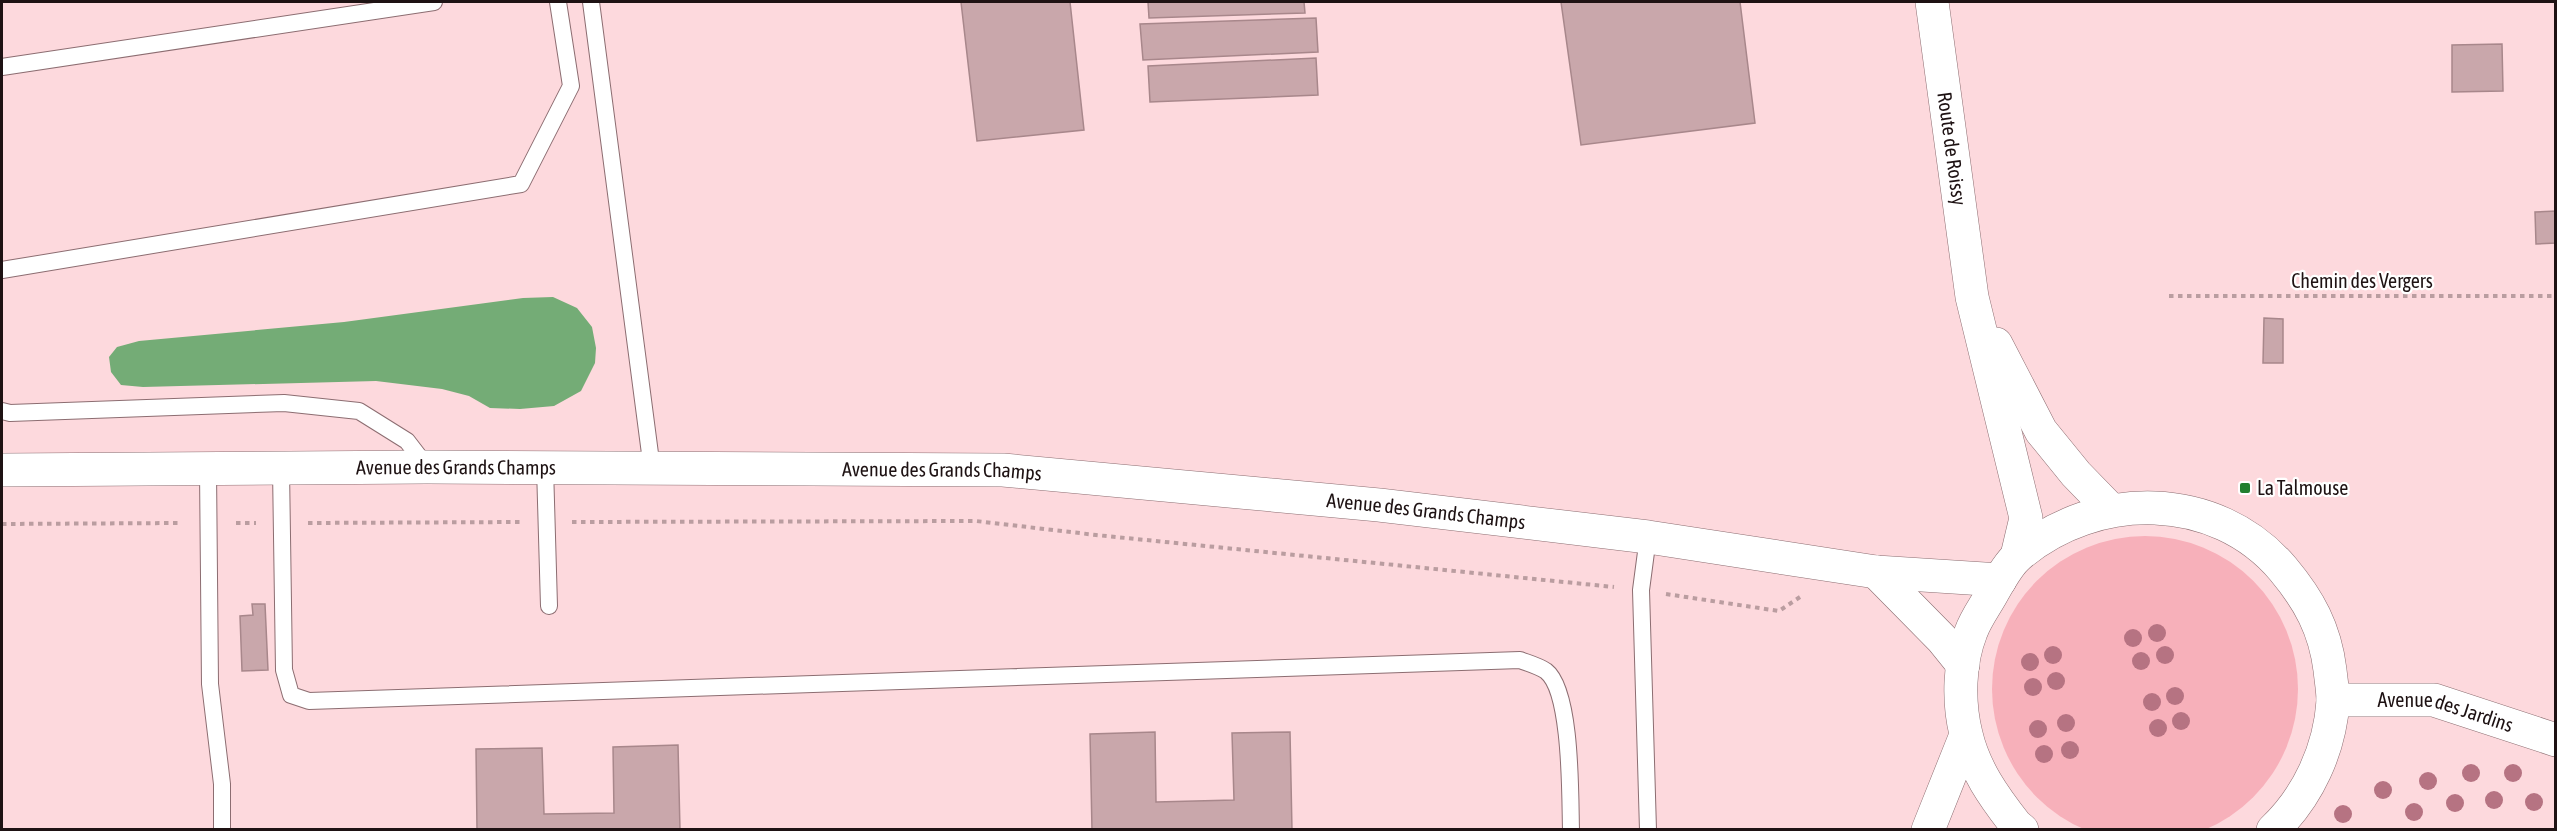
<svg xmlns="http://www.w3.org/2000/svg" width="2557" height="831" viewBox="0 0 2557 831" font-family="'Asap Condensed',sans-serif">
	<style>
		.green { fill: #f7b0ba }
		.water { fill: #74ac76 }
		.building { fill: #c9a7ab; stroke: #a8878b; stroke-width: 1.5 }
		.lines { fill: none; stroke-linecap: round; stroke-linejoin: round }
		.service-casing { stroke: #8c6d71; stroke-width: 18 }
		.minor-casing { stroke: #8c6d71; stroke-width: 34 }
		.secondary-casing { stroke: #8c6d71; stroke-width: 34 }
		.primary-casing { stroke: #8c6d71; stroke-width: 34 }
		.path { stroke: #ba9da0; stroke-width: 4; stroke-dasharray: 4.5 4.5; stroke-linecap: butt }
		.service { stroke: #fff; stroke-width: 16 }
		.minor { stroke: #fff; stroke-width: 33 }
		.secondary { stroke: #fff; stroke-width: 33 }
		.primary { stroke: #fff; stroke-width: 33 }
		.tree { fill: #b67382 }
		.poi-dot { fill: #227f2f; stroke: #fff; stroke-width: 2 }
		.labels { text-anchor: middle; stroke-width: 4.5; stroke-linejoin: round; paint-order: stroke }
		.street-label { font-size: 20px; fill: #1e1213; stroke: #fff }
		.poi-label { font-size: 20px; fill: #1e1213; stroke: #fff; text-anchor: start }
	</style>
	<rect width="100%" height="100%" fill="#fdd9dd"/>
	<!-- green -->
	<path class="green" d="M1992 689a153 153 0 1 1 306 0a153 153 0 1 1-306 0Z"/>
	<!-- water -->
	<path class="water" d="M553 297 577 308 592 327 596 348 595 363 581 391 554 406 520 409 490 408 469 396 442 389 376 381 143 387 121 385 111 372 109 357 117 347 139 341 344 322 523 298Z"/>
	<!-- building -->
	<path class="building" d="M961 2H1070L1084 130 977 141Z
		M1148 2H1304L1305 13 1149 18Z
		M1561 2H1740L1755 123 1581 145Z
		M1316 18 1318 52 1143 60 1140 24Z
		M2502 44 2503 91 2452 92V45Z
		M1316 58 1318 95 1150 102 1148 66Z
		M2556 211V243L2536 244 2535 212Z
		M2264 318 2283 319V363H2263Z
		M252 604H265L268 670 242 671 240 616 253 615Z
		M1155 732 1156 802 1234 800 1232 733 1290 732 1292 830H1092L1090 734Z
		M678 745 680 830H477L476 749 542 748 544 814 614 813 613 747Z"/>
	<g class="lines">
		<!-- service casing -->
		<g class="service-casing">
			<path id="service" d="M591 2 652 469
				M2 67 434 2
				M2 270 521 184 571 86 558 2
				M2 411 10 413 284 403 359 411 407 441 427 467
				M545 467 549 606
				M281 469 284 670 291 695 309 701 1520 660C1528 663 1539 666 1546 671 1572 691 1570 797 1571 830
				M208 470 210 684 222 784V830
				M1648 537 1641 590 1648 830"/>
		</g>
		<!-- minor casing -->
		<g class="minor-casing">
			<g id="minor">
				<path id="s1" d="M2333 700H2434L2556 740"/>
			</g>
		</g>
		<!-- secondary casing -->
		<g class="secondary-casing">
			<g id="secondary">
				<path id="s2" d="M1932 2 1972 297 2026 518 2017 556"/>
				<path d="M1996 344 2041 431 2076 474 2111 510"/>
				<path id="s3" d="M2 470 427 467 1003 470 1379 505 1648 537 1876 572 2000 580"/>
				<path d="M1876 572 1942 639 1963 665"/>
			</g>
		</g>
		<!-- primary casing -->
		<g class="primary-casing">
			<path id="primary" d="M1928 830 1966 735
				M2022 830 2016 825C1994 797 1974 769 1966 734 1958 702 1959 662 1971 632 1976 618 1986 605 1993 592 2000 580 2008 564 2019 555 2096 490 2216 490 2283 569 2309 600 2325 629 2330 670 2331 680 2333 691 2333 701 2330 749 2308 797 2273 830"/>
		</g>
		<!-- path -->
		<path class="path" d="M2169 296H2556
			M572 522 976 521 1096 535 1614 587
			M236 523H256
			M308 523 520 522
			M2 524 181 523
			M1666 594 1779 611 1800 597"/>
		<!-- service -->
		<use href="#service" class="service"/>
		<!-- minor -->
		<use href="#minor" class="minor"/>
		<!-- secondary -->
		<use href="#secondary" class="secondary"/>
		<!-- primary -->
		<use href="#primary" class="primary"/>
	</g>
	<!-- trees -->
	<g class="tree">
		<circle cx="2157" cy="633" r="9"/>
		<circle cx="2133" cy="638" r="9"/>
		<circle cx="2053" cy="655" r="9"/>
		<circle cx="2165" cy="655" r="9"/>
		<circle cx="2141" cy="661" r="9"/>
		<circle cx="2030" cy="662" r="9"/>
		<circle cx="2056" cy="681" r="9"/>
		<circle cx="2033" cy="687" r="9"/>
		<circle cx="2175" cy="696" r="9"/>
		<circle cx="2152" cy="702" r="9"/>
		<circle cx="2181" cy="721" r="9"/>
		<circle cx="2066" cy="723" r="9"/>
		<circle cx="2158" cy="728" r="9"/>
		<circle cx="2038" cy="729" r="9"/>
		<circle cx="2070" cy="750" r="9"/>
		<circle cx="2044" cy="754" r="9"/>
		<circle cx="2471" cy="773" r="9"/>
		<circle cx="2513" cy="773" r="9"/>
		<circle cx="2428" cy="781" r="9"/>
		<circle cx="2383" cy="790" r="9"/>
		<circle cx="2494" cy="800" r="9"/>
		<circle cx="2534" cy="802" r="9"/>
		<circle cx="2455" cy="803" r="9"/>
		<circle cx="2414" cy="812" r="9"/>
		<circle cx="2343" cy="814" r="9"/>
	</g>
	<!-- markers -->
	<rect class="poi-dot" x="2239" y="482" width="12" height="12" rx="3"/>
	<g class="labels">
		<!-- street labels -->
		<g class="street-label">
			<text dy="7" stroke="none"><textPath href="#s2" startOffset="148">Route de Roissy</textPath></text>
			<text x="2362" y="288">Chemin des Vergers</text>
			<text dy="7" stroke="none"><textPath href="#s3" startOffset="454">Avenue des Grands Champs</textPath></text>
			<text dy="7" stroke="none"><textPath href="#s3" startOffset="940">Avenue des Grands Champs</textPath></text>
			<text dy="7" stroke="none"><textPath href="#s3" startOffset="1426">Avenue des Grands Champs</textPath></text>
			<text dy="7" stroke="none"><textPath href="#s1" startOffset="114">Avenue des Jardins</textPath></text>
		</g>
		<!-- poi labels -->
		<g class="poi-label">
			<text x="2257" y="495">La Talmouse</text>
		</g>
	</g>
	<!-- border -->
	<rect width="2557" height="831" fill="none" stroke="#1e1213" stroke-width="6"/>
</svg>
